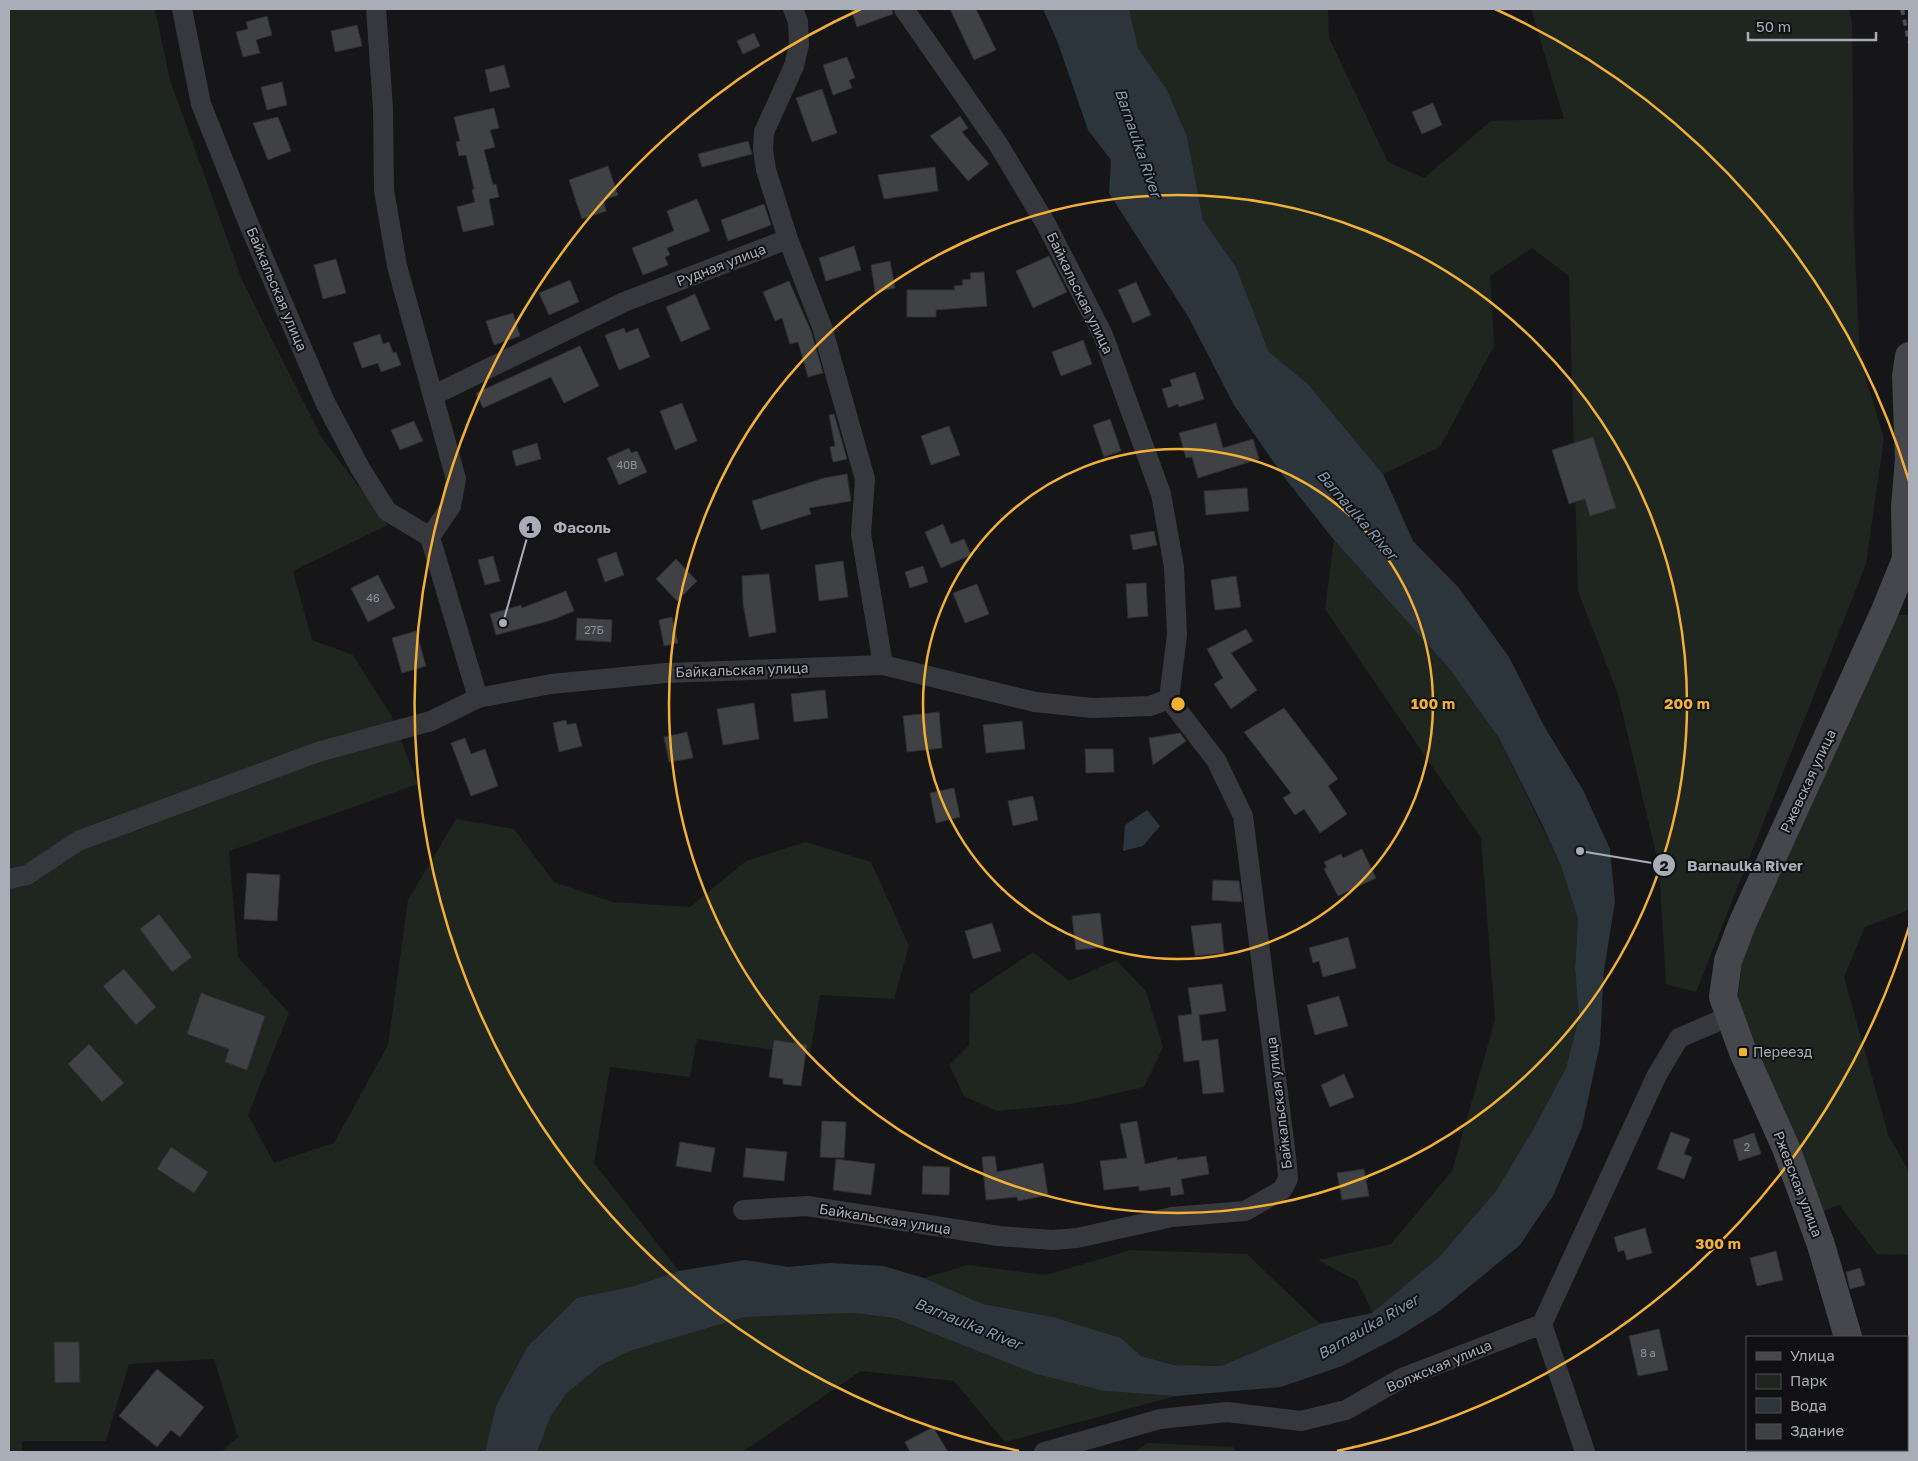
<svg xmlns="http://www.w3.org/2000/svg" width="1918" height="1461" viewBox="0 0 1918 1461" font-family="'Golos Text',sans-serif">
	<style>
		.green { fill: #1e261f }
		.water { fill: #2c353c }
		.building { fill: #404145; stroke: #303034 }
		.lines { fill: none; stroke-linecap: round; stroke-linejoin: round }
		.minor { stroke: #37383d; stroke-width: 20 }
		.secondary { stroke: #45474d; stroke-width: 28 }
		.rail { stroke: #4a4c52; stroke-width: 4; stroke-dasharray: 6 5; stroke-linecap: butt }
		.ring { fill: none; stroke: #f2b134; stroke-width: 2.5 }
		.poi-dot { fill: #f2b134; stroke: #111113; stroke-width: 2 }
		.labels { text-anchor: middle; stroke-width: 4; stroke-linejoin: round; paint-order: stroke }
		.number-label { font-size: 11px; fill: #8e929b }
		.street-label { font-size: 14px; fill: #a8adb8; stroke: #111113 }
		.poi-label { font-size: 14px; fill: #a8adb8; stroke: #111113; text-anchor: start }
		.water-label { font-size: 15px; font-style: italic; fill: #7f9bb3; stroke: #111113 }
		.centre { fill: #f2b134; stroke: #111113; stroke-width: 2.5 }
		.ring-label { font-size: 15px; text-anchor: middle; font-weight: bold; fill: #f2b134; stroke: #111113; stroke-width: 4; stroke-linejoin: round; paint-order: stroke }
		.leader { fill: none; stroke: #a8adb8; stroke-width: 2 }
		.callout-dot { fill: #a8adb8; stroke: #111113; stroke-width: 2 }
		.mark-label { font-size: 15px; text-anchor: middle; font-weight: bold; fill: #111 }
		.callout-label { font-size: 15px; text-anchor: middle; font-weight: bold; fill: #a8adb8; stroke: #111113; stroke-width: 4; stroke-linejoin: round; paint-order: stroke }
	</style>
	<rect width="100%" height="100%" fill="#161618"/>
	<!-- green -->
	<path class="green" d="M9 9H155L170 80 242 280 322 438 388 525 293 571 312 640 353 655 392 717 418 784 229 851 238 957 289 1013 248 1115 274 1163 334 1143 388 1045 408 900 456 819 514 829 554 882 613 902 690 907 746 861 806 842 871 862 909 946 894 999 820 995 810 1055 697 1039 690 1077 610 1067 594 1163 679 1271 631 1287 496 1406 485 1452H221L238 1437 214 1359 129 1364 106 1441H22V1452H9Z
		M1129 9H1328L1329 38 1388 162 1424 178 1491 121 1564 119 1531 9H1849L1852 24 1854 232 1860 358 1884 439 1866 564 1696 992 1666 984 1659 866 1618 694 1578 591 1569 276 1532 248 1490 276 1494 346 1440 447 1383 474 1308 384 1269 352 1236 267 1203 220 1187 136 1167 90 1138 48Z
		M1334 540 1448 667 1499 738 1561 866 1578 919 1575 968 1579 1017 1566 1068 1535 1126 1496 1191 1439 1257 1373 1313 1357 1281 1318 1260 1391 1244 1452 1171 1495 1020 1481 838 1325 609Z
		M1893 615H1909V910L1865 927 1844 977 1888 1134 1909 1172V1255L1877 1254 1839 1205 1811 1216 1742 1037 1738 997 1745 938Z
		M1033 952 1069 981 1116 960 1146 991 1163 1047 1144 1087 1070 1104 997 1111 964 1096 949 1065 969 1045 970 994Z
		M1131 1250 1247 1254 1320 1324 1221 1366 1174 1365 1141 1356 1121 1338 1053 1317 983 1304 924 1278 968 1265 1046 1275Z
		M853 1313 894 1318 1036 1374 1104 1391 1176 1396 1005 1442 954 1381 861 1371 742 1452H537L551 1416 567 1393 600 1366 630 1351 745 1317Z
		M1148 1443 1233 1447 1236 1452H1134Z"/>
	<!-- water -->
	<path class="water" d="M1043 9H1129L1138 48 1167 90 1187 136 1203 220 1236 267 1269 352 1308 384 1383 474 1413 541 1458 587 1509 657 1544 726 1583 790 1610 849 1615 902 1604 970 1600 1044 1582 1127 1553 1196 1520 1245 1441 1310 1398 1337 1342 1366 1281 1387 1176 1396 1104 1391 1036 1374 894 1318 853 1313 745 1317 630 1351 600 1366 567 1393 551 1416 537 1452H485L496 1406 528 1346 577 1298 631 1287 679 1271 745 1260 788 1267 830 1263 883 1266 924 1278 983 1304 1053 1317 1121 1338 1141 1356 1174 1365 1221 1366 1320 1324 1372 1313 1439 1257 1496 1191 1535 1126 1566 1068 1579 1017 1575 968 1578 919 1561 866 1541 822 1499 738 1448 667 1334 540 1284 477 1234 405 1189 318 1109 193 1111 160 1088 130 1058 43Z
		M1147 810 1160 826 1143 846 1123 851 1125 825Z"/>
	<!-- building -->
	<path class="building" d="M851 9H892L893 14 857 27Z
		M950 9H976L996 50 974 60Z
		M267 16 272 35 256 40 260 53 243 57 236 32 248 29 246 22Z
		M357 25 362 46 335 52 331 31Z
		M754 33 760 46 743 54 737 41Z
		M847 57 855 78 849 80 852 88 833 95 823 65Z
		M504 65 510 87 490 92 485 70Z
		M282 82 287 105 267 110 261 87Z
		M822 89 837 133 812 142 796 98Z
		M1433 103 1442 125 1422 134 1412 112Z
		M494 108 499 128 490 130 495 147 484 150 493 185 496 184 499 197 489 199 494 225 463 232 457 207 475 202 472 190 474 189 466 155 459 156 456 142 460 141 454 117Z
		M960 116 968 128 962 132 989 164 968 181 930 136Z
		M278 117 291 151 268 160 253 123Z
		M748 141 752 154 702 167 698 154Z
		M608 166 618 195 603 200 606 211 582 219 569 180Z
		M935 167 938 191 884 199 878 175Z
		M697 199 710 231 667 248 670 255 665 257 668 265 643 275 632 248 674 231 667 211Z
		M764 204 771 225 728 241 721 220Z
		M854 246 861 270 826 281 819 258Z
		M1049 256 1067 292 1033 308 1016 271Z
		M336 259 346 293 323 299 314 265Z
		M890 261 895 288 875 292 871 265Z
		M984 272 987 306 936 310V317H907V290H955L954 286 963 285 962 280 971 279 970 273Z
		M570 280 579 302 549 315 539 293Z
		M789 281 811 331 823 373 808 377 798 342 790 344 782 318 775 321 763 292Z
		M1136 282 1151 315 1133 323 1118 290Z
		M695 294 710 329 681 342 666 307Z
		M513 313 520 336 494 345 486 321Z
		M624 328 626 333 638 328 650 357 619 370 605 335Z
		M380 334 383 344 389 342 393 353 396 352 401 365 381 372 378 363 362 368 353 343Z
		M1083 340 1092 364 1061 376 1052 352Z
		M580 346 599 386 564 403 551 377 483 408 476 393Z
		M1195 372 1204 399 1179 407 1178 404 1168 408 1162 389 1172 386 1170 380Z
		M682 403 697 441 675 450 660 411Z
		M834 414 847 459 833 462 830 447 835 446 829 415Z
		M1110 419 1121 451 1104 457 1093 425Z
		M414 421 423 441 400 450 391 430Z
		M1216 423 1223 448 1253 439 1259 459 1198 478 1192 457 1186 458 1179 433Z
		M949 426 960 455 931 465 921 436Z
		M1593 437 1616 508 1590 516 1585 499 1569 504 1552 450Z
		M537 443 541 459 516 466 512 451Z
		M629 448 631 453 637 451 647 472 619 485 607 458Z
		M847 474 851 501 809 508 811 514 761 530 752 501 824 478Z
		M1247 488 1249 511 1206 515 1204 491Z
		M943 524 951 544 964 539 971 555 941 568 925 532Z
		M1154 531 1157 545 1133 550 1130 535Z
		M616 552 624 575 605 582 597 559Z
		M493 556 500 581 485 585 478 560Z
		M676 559 697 581 677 601 656 579Z
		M843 561 848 597 819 601 815 565Z
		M923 566 928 582 910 588 905 572Z
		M769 574 776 632 749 637 743 603 742 576Z
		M378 575 395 608 368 622 351 588Z
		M1236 576 1241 607 1215 610 1211 580Z
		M1146 583 1148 616 1128 618 1126 584Z
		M977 584 989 614 965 623 953 593Z
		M566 591 574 611 552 620 496 635 490 614 521 605 522 608Z
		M672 617 678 643 664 646 659 620Z
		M577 618 612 620 611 642 576 640Z
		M1246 629 1253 641 1231 653 1257 690 1231 709 1214 684 1223 678 1207 649Z
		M416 631 426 666 402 673 392 638Z
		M825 690 828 718 794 722 791 694Z
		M754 703 759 739 723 745 717 709Z
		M1284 708 1338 779 1328 786 1347 814 1320 833 1304 809 1295 815 1283 798 1291 793 1244 732Z
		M939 712 942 748 907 752 903 716Z
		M566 720 567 725 576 723 582 746 559 752 553 723Z
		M1022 721 1025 749 986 753 983 725Z
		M687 732 693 758 669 762 664 737Z
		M1180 733 1186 741 1153 765 1149 738Z
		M465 738 471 754 485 749 498 786 471 796 451 743Z
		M1085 749H1113L1114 772 1086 773Z
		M954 788 960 817 936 823 930 793Z
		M1033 796 1038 820 1013 826 1008 801Z
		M1362 849 1376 878 1338 896 1324 869 1327 867 1324 862 1341 854 1343 858Z
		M247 873 280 875 277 921 244 919Z
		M1213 880 1239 881 1242 902 1212 900Z
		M1100 913 1104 947 1076 950 1072 916Z
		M159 914 192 957 172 972 140 929Z
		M992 923 1001 951 973 959 965 931Z
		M1221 923 1224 953 1195 956 1191 926Z
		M1348 937 1356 968 1323 977 1319 961 1313 963 1309 948Z
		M124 969 156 1007 136 1025 103 986Z
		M1222 984 1226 1011 1199 1015 1202 1041 1218 1039 1224 1092 1203 1094 1199 1060 1184 1062 1178 1016 1192 1014 1188 988Z
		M201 993 265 1016 247 1070 225 1062 229 1049 187 1034Z
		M1339 996 1348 1026 1315 1035 1307 1005Z
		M774 1040 807 1045 801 1086 783 1084V1079L769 1077Z
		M89 1044 124 1083 102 1102 68 1064Z
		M1344 1074 1354 1097 1330 1107 1321 1085Z
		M822 1121 846 1122 844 1158 820 1157Z
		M1137 1121 1145 1164 1177 1157V1160L1206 1156 1209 1174 1181 1179 1184 1194 1171 1196 1170 1187 1139 1191V1186L1104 1190 1100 1161 1127 1158 1120 1124Z
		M1671 1132 1690 1139 1684 1154 1692 1157 1684 1179 1657 1169Z
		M1754 1133 1761 1154 1739 1161 1733 1140Z
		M680 1142 715 1148 711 1172 676 1166Z
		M171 1147 208 1172 194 1193 157 1169Z
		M746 1148 787 1152 784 1181 743 1177Z
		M995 1156 997 1172 1043 1163 1048 1195 1018 1201 1017 1197 986 1200 982 1157Z
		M836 1159 875 1164 871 1195 833 1190Z
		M923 1166 950 1167 949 1195 922 1194Z
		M1364 1169 1369 1196 1342 1200 1337 1173Z
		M1645 1228 1652 1253 1627 1260 1624 1250 1618 1252 1614 1237Z
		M1776 1251 1783 1280 1757 1286 1750 1258Z
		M1860 1268 1865 1285 1850 1289 1846 1272Z
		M1659 1329 1668 1370 1638 1376 1629 1336Z
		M54 1342H79L80 1382 55 1383Z
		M157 1369 204 1407 180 1437 171 1430 157 1447 119 1416Z
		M933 1427 948 1452H910L905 1442Z"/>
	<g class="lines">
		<!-- minor -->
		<path class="minor" d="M182 9 201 104 248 222 325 402 360 468 387 511 430 537 478 698
			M376 9 383 108 384 190 397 266 456 479 451 506 430 537
			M793 9 798 22 799 45 794 66 764 132 763 149 766 170 788 239 822 327 865 479 861 534 883 665
			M434 395 624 302 788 239
			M9 879 27 875 78 841 318 752 431 721 478 698 551 684 666 673 883 665 1035 702 1092 708 1150 706 1169 699 1177 635 1174 567 1161 494 1103 335 1046 224 998 144 904 9
			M743 1210 807 1206 999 1236 1053 1240 1077 1238 1172 1217 1245 1211 1282 1190 1288 1179 1287 1165 1243 816 1216 760 1169 699
			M1542 1324 1585 1452
			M1044 1452 1160 1419 1227 1412 1301 1421 1346 1410 1402 1378 1542 1324 1657 1075 1679 1038 1730 1016"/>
		<!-- secondary -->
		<path class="secondary" d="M1848 1337 1821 1245 1786 1148 1743 1052 1723 997 1728 961 1742 924 1884 613 1906 559 1905 506 1909 459 1906 376 1909 356
			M1873 1450 1874 1452"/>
		<!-- rail -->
		<path class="rail" d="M1902 9 1909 42"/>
	</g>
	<!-- distance rings -->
	<g class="ring">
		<circle cx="1178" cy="704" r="255"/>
		<circle cx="1178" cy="704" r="509"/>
		<path d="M1909 927A764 764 0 0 1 1337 1451M1019 1451A764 764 0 0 1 861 9M1495 9A764 764 0 0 1 1909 481"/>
	</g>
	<!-- markers -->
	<rect class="poi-dot" x="1738" y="1047" width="10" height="10" rx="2.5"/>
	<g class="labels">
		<!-- number labels -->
		<g class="number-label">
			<text x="627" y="469">40В</text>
			<text x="373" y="602">46</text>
			<text x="594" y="634">27Б</text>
			<text x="1747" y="1151">2</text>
			<text x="1648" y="1357">8 а</text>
		</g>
		<!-- street labels -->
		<g class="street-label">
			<text transform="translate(721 265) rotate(-21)" y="5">Рудная улица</text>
			<text transform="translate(277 289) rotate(67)" y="5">Байкальская улица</text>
			<text transform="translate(1080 293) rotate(64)" y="5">Байкальская улица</text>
			<text transform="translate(742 670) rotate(-2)" y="5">Байкальская улица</text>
			<text transform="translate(1808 781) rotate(-65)" y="5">Ржевская улица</text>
			<text transform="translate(1279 1103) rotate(-97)" y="5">Байкальская улица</text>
			<text transform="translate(1798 1184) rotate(69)" y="5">Ржевская улица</text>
			<text transform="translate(885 1219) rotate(9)" y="5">Байкальская улица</text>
			<text transform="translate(1439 1366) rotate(-23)" y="5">Волжская улица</text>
		</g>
		<!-- poi labels -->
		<g class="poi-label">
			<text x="1753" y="1057">Переезд</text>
		</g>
		<!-- water labels -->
		<g class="water-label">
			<text transform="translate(1138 143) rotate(71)" y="5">Barnaulka River</text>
			<text transform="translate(1357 515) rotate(49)" y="5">Barnaulka River</text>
			<text transform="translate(968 1324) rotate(22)" y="5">Barnaulka River</text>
			<text transform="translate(1368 1327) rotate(-30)" y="5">Barnaulka River</text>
		</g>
	</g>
	<circle cx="1178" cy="704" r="8" class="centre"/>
	<g class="ring-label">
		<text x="1433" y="709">100 m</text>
		<text x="1687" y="709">200 m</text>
		<text x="1718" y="1249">300 m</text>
	</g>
	<!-- callouts -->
	<path class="leader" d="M503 623L530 527M1580 851L1664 865"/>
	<g class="callout-dot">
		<circle cx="503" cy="623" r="5"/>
		<circle cx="1580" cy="851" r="5"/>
		<circle cx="530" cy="527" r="12"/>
		<circle cx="1664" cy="865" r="12"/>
	</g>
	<g class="mark-label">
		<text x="530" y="533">1</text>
		<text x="1664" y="871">2</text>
	</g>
	<g class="callout-label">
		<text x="582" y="533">Фасоль</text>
		<text x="1745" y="871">Barnaulka River</text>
	</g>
	<!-- border -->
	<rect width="1918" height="1461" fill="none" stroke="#a8adb8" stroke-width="20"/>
	<!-- legend -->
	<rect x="1746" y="1336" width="162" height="115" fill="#111113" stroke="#4d4f55"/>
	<rect x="1756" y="1352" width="25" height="8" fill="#45474d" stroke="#4d4f55"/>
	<text x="1790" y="1361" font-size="15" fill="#a8adb8">Улица</text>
	<rect x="1756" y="1374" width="25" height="15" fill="#1e261f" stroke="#4d4f55"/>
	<text x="1790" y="1386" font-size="15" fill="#a8adb8">Парк</text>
	<rect x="1756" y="1398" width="25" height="15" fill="#2c353c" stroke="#4d4f55"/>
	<text x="1790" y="1411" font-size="15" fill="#a8adb8">Вода</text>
	<rect x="1756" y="1424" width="25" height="15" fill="#404145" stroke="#4d4f55"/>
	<text x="1790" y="1436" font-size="15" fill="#a8adb8">Здание</text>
	<!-- scale -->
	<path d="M1748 32v8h128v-8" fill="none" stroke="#a8adb8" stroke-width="2.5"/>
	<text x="1756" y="32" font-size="15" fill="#a8adb8" stroke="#111113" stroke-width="4" paint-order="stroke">50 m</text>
</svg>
